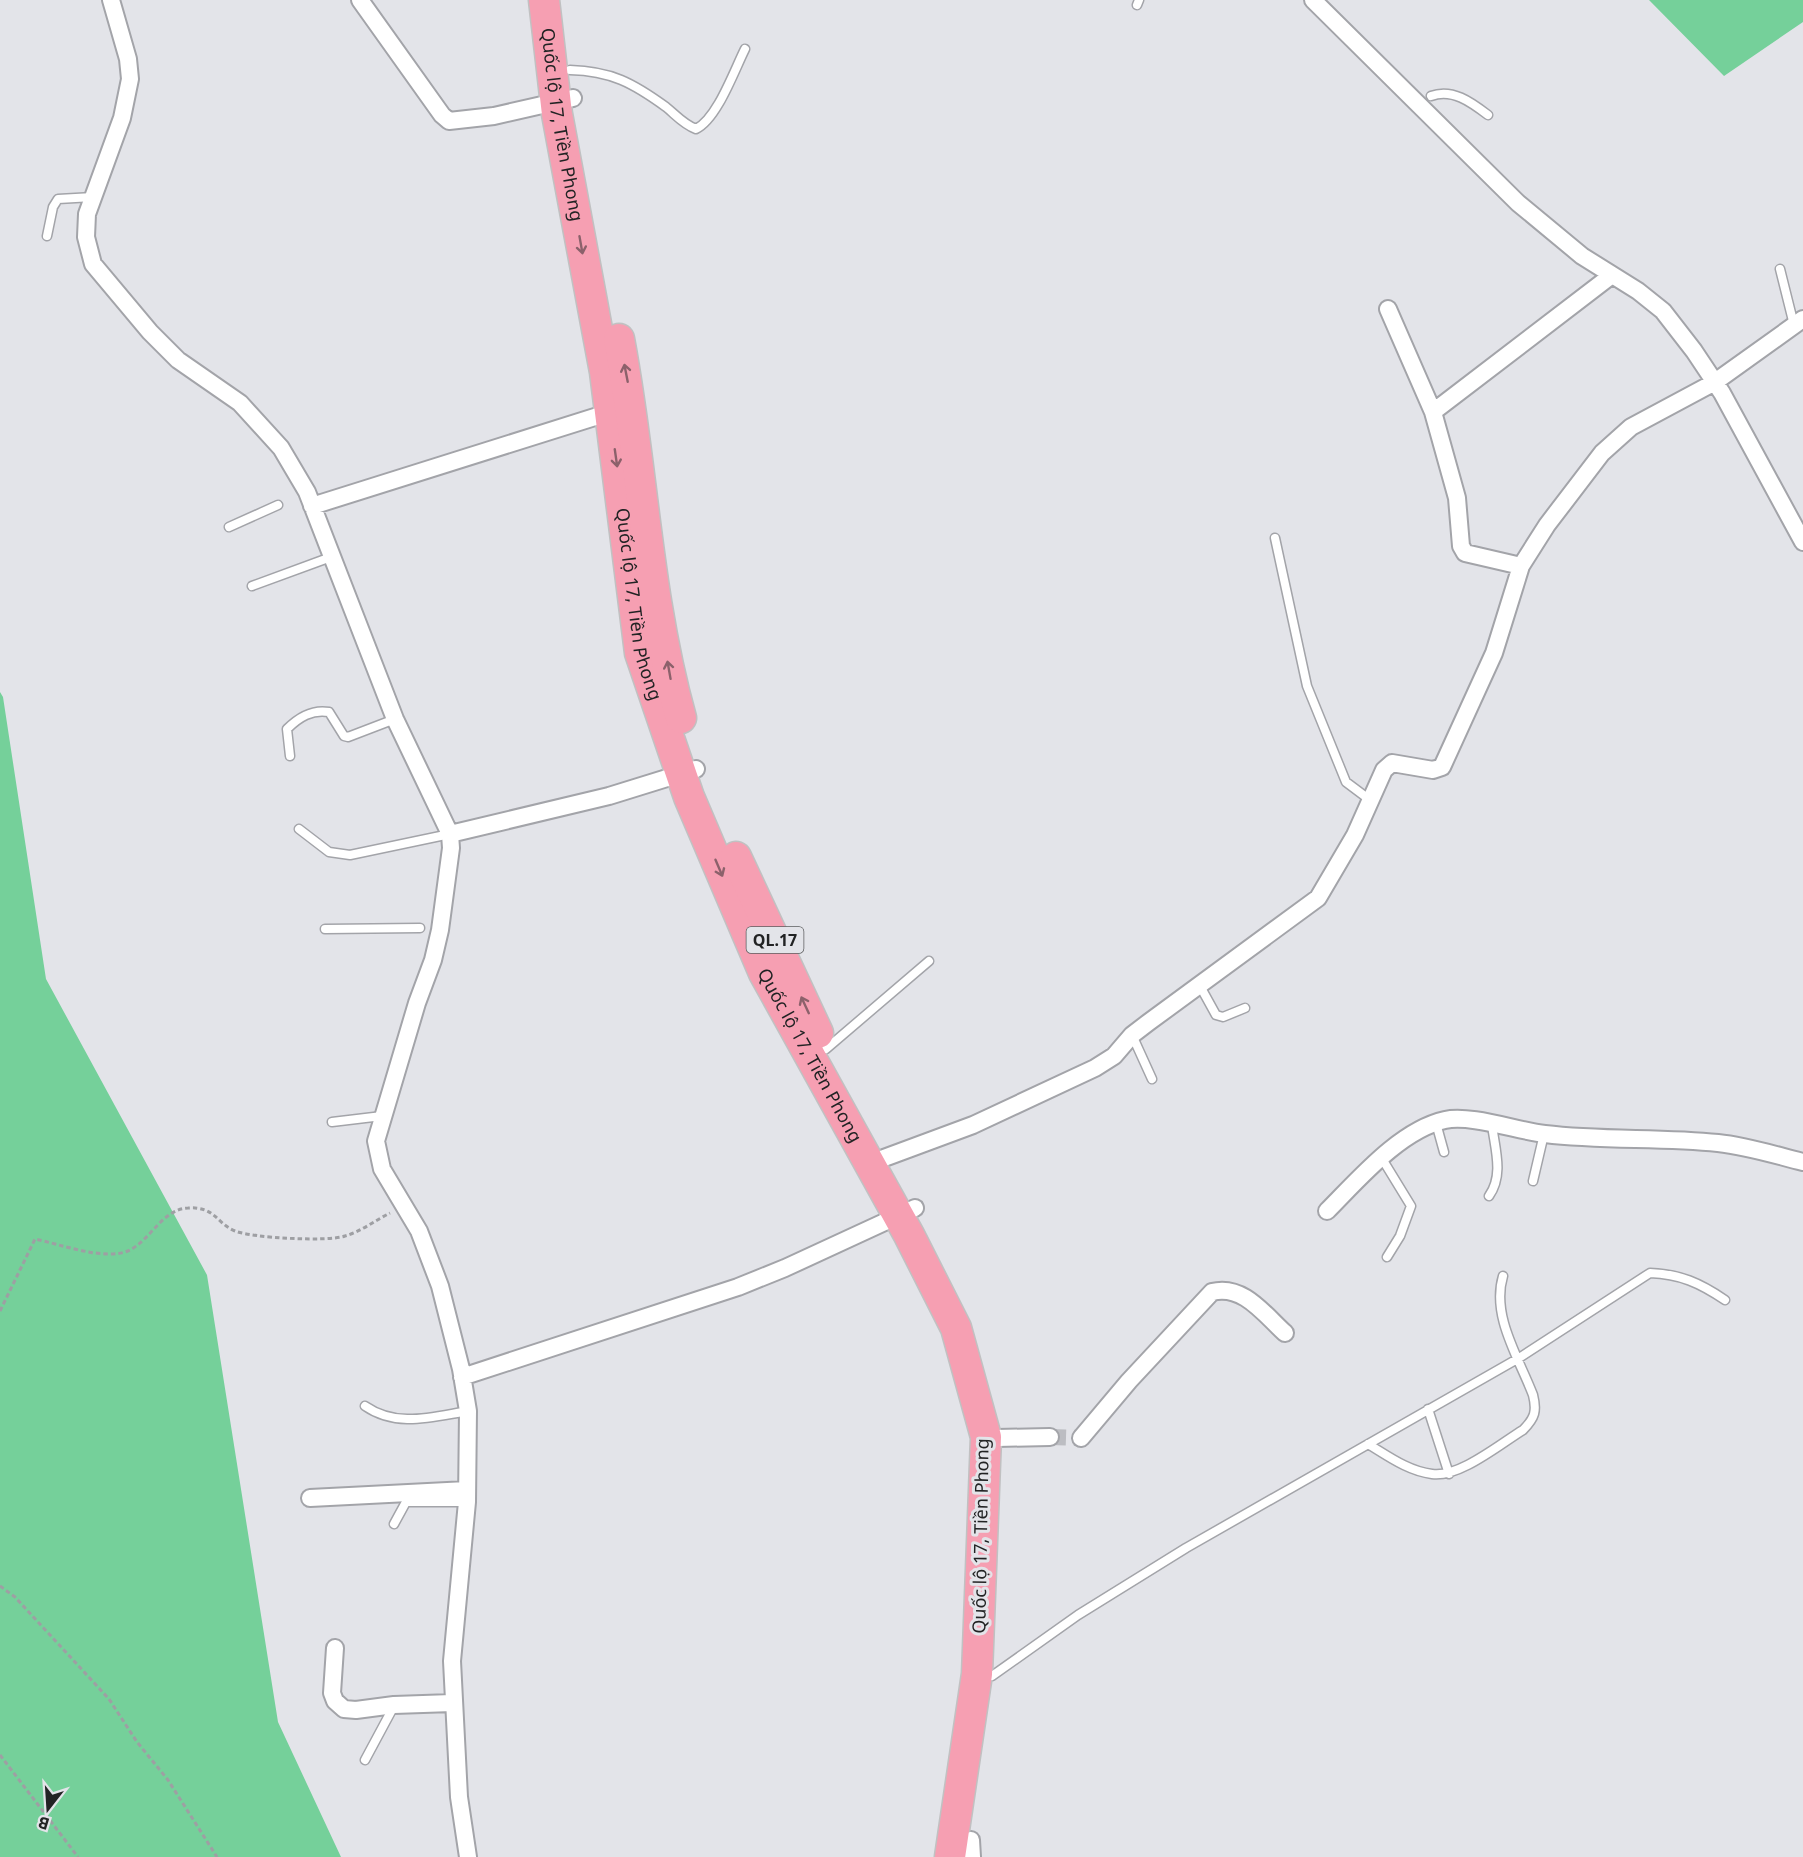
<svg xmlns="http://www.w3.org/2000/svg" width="1803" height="1857" viewBox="0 0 1803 1857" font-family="'Noto Sans',sans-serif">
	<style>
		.green { fill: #75d09a }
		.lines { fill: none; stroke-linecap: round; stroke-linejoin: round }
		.street-tunnel { stroke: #bcbdc2; stroke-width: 16; stroke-dasharray: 16 8; stroke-linecap: butt }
		.lane-casing { stroke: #a3a4a9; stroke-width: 11 }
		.street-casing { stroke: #a3a4a9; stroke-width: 20 }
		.highway-casing { stroke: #c1c1c2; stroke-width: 33 }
		.path { stroke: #9e9fa3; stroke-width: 3; stroke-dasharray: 4.5 3; stroke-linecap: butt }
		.lane { stroke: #fff; stroke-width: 8 }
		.street { stroke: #fff; stroke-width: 16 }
		.highway { stroke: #f69fb2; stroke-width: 30 }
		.oneway { stroke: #8c616b }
		.labels { text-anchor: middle; stroke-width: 6; stroke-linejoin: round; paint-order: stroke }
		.shield { fill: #e3e4e9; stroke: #5c5d5f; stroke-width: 1.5 }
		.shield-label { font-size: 16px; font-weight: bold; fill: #222324 }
		.street-label { font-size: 18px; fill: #222324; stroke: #e3e4e9 }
	</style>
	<rect width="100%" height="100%" fill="#e3e4e9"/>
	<!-- green -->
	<path class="green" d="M1649 0H1803V22L1724 76Z
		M0 692 3 697 46 979 207 1275 278 1722 341 1857H0Z"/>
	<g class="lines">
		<!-- street-tunnel -->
		<path class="street-tunnel" d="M1050 1437 1081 1438"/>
		<!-- lane casing -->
		<g class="lane-casing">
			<path id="lane" d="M1137 5 1139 0
				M570 70C611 71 633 83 666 107 676 115 683 124 696 129 717 119 734 71 745 49
				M1431 96C1452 88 1471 102 1488 115
				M47 236 53 207 58 199 93 197
				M1780 269 1794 325
				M229 527 278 505
				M1275 538 1307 686 1346 782 1370 800
				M252 586 331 557
				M290 756 287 729C299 717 312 709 329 712L344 736 348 737 395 719
				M299 829 329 852 350 855 450 834
				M325 929 420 928
				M1200 986 1216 1015 1223 1017 1245 1008
				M1132 1035 1152 1079
				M826 1049 929 961
				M332 1122 382 1116
				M1436 1123 1444 1152
				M1381 1157 1411 1206 1400 1236 1387 1257
				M1533 1181 1544 1134
				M1489 1196C1504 1175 1495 1149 1492 1125
				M365 1406C397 1428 431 1417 468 1411
				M1428 1409 1449 1474
				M1368 1444C1388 1456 1408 1471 1432 1474 1459 1478 1500 1444 1523 1430 1535 1418 1537 1411 1533 1395 1519 1358 1491 1316 1503 1276
				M394 1524 406 1502H467
				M992 1676 1078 1615 1186 1548 1519 1358 1650 1273C1680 1274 1700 1283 1725 1300
				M365 1760 394 1706"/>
		</g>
		<!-- street casing -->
		<g class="street-casing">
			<path id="street" d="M111 0 128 59 130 79 122 118 87 214 86 237 93 264 150 332 178 360 240 403 281 448 307 492 395 719 450 834 451 848 440 930 433 960 417 1003 376 1141 382 1169 419 1231 440 1286 461 1369 468 1411 467 1502 452 1661 459 1797 468 1857
				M360 0 442 115 449 121 494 116 573 98
				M1313 0 1518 203 1582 256 1638 291 1663 311 1694 351 1722 393 1803 542
				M1388 309 1433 412 1612 275
				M1433 412 1457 498 1461 546 1465 553 1521 566
				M312 506 617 410
				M450 834 609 796 696 769
				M884 1158 973 1125 1095 1068 1114 1056 1132 1035 1149 1022 1318 898 1355 835 1384 770 1392 763 1433 770 1442 767 1494 653 1521 566 1547 525 1602 453 1631 427 1715 382 1803 319
				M1327 1211C1358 1180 1400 1130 1445 1120 1470 1114 1518 1131 1545 1134 1602 1141 1661 1137 1718 1143 1747 1146 1775 1155 1803 1162
				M462 1377 738 1287 785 1268 915 1208
				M997 1438 1050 1437
				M1081 1438 1129 1381 1212 1292C1243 1284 1264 1314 1285 1333
				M310 1498 467 1490
				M335 1648 332 1693 335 1701 344 1709 356 1710 394 1705 452 1703
				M971 1840 972 1857"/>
		</g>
		<!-- highway casing -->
		<g class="highway-casing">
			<g id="highway">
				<path id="s1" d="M544 0 557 114 605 372 640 653 689 797 764 973 909 1235 956 1328 986 1437 977 1674 950 1857"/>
				<path d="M619 339C643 465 646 594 681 718"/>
				<path d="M736 857 818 1033"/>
			</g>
		</g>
		<!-- path -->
		<path class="path" d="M0 1311 35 1239C60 1244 106 1262 130 1250 151 1239 163 1209 188 1208 215 1206 217 1224 235 1231 253 1238 327 1242 345 1236 360 1232 376 1220 390 1213
			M0 1586 15 1597 109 1699 137 1742 168 1780 217 1857
			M0 1755 78 1857"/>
		<!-- lane -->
		<use href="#lane" class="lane"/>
		<!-- street -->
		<use href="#street" class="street"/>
		<!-- highway -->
		<use href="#highway" class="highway"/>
	</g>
	<!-- one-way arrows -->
	<defs><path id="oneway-shaft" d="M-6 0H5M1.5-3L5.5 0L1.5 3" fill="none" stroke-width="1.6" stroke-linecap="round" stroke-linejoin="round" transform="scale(1.5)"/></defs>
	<g class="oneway">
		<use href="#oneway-shaft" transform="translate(581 245) rotate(80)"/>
		<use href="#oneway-shaft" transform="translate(626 373) rotate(-101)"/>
		<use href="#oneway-shaft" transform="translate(616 458) rotate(82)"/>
		<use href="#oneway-shaft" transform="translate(669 670) rotate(-100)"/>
		<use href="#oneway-shaft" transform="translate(719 868) rotate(67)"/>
		<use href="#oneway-shaft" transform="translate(805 1005) rotate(-115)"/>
	</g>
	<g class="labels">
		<!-- shield labels -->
		<rect class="shield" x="746.5" y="927" width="57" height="26" rx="4.5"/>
		<g class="shield-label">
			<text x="775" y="946">QL.17</text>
		</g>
		<!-- street labels -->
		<g class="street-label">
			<text dy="6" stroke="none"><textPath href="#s1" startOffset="126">Quốc lộ 17, Tiền Phong</textPath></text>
			<text dy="6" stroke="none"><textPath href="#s1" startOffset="612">Quốc lộ 17, Tiền Phong</textPath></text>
			<text dy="6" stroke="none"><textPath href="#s1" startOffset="1098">Quốc lộ 17, Tiền Phong</textPath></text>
			<text transform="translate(981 1536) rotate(-89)" y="6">Quốc lộ 17, Tiền Phong</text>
		</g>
	</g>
	<!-- north arrow -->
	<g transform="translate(48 1809) rotate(197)" stroke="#e3e4e9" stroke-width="4.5" paint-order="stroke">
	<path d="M0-4.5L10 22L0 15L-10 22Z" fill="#222324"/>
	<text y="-9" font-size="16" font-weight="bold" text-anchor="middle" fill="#222324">B</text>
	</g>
</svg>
